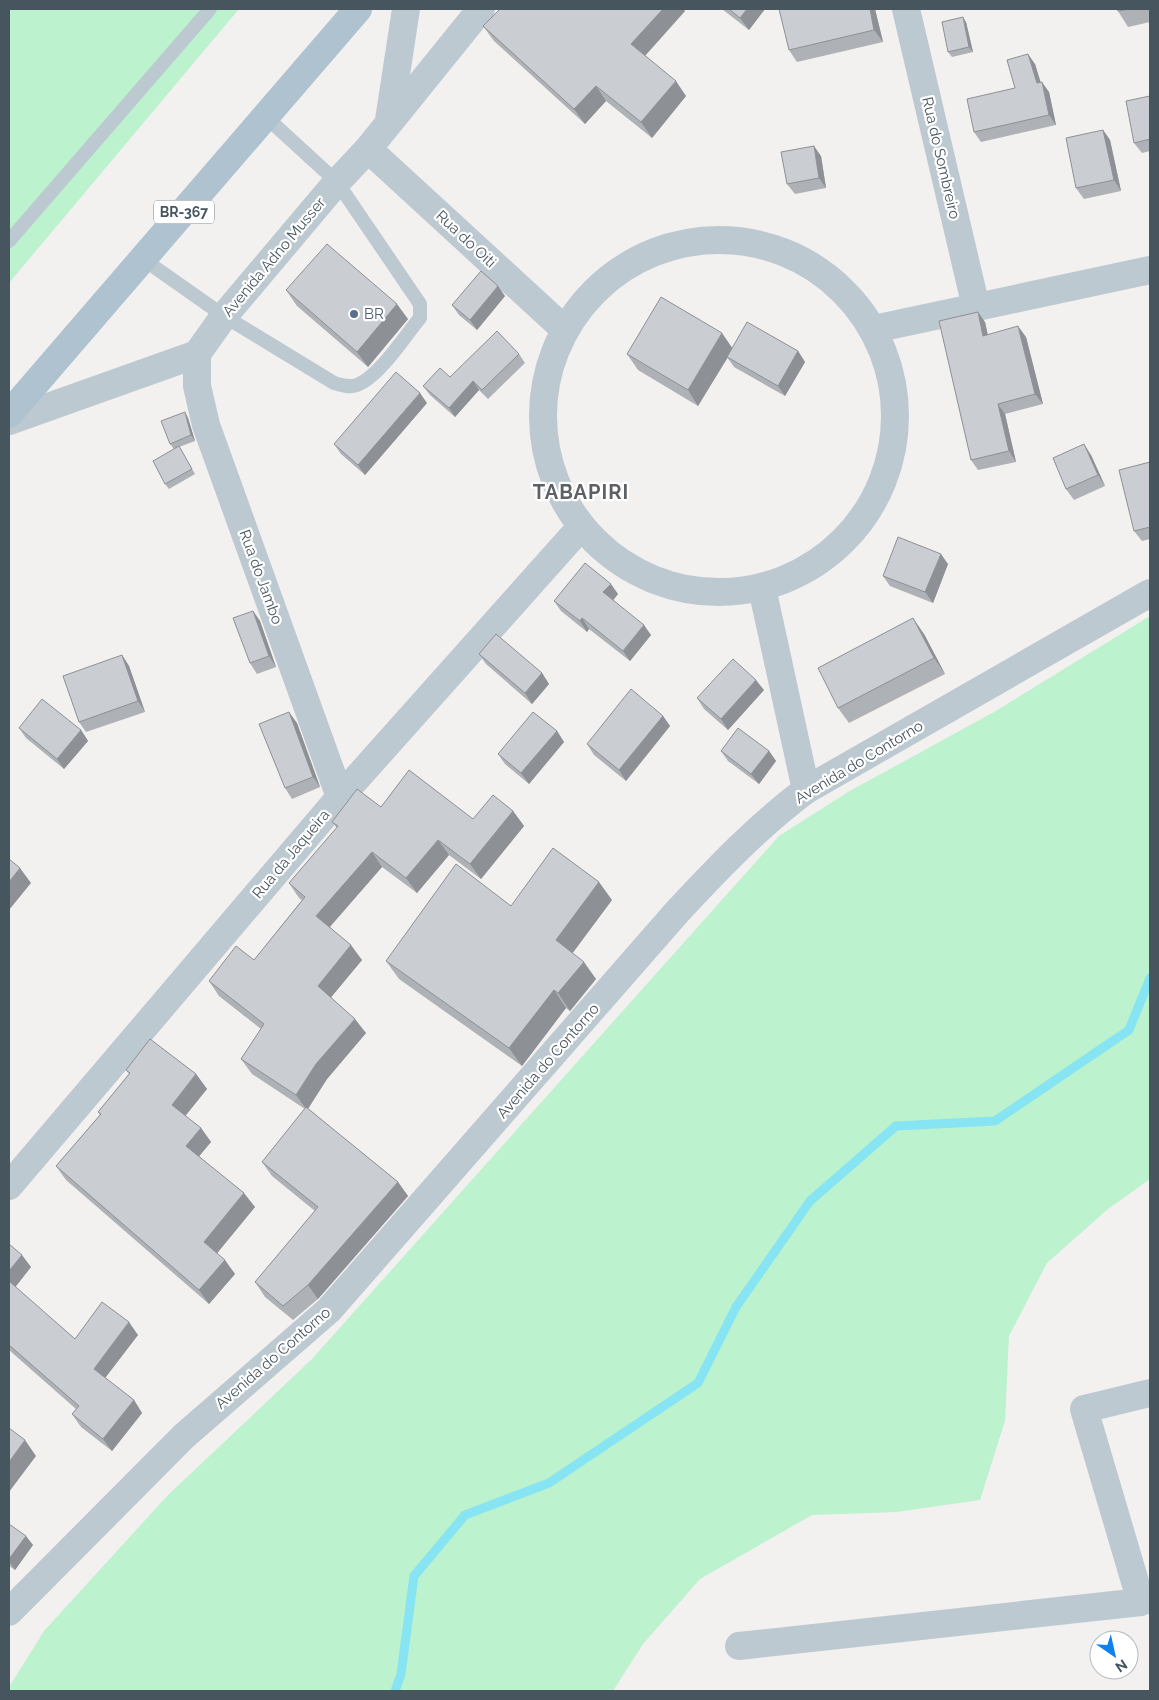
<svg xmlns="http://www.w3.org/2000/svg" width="1159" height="1700" viewBox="0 0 1159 1700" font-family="Raleway,sans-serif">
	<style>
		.green { fill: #bcf2cd }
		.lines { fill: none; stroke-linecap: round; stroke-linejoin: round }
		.stream { stroke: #87e4f2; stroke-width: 9 }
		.lane { stroke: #bdc9d0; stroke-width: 14 }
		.street { stroke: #bdc9d0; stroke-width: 28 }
		.primary { stroke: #aec2d0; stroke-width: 28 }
		.wall { fill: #aeb1b5 }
		.shaded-wall { fill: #8d9094 }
		.building { fill: #caced3; stroke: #8d9094 }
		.service-dot { fill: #5c6f8a; stroke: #fff; stroke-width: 2 }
		.labels { text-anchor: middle; stroke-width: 4.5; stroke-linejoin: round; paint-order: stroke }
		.shield { fill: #fff; stroke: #7e888f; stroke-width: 1 }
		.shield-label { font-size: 14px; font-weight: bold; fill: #47555f }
		.street-label { font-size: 15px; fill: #47555f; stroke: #fff }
		.service-label { font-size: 15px; fill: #4e5e75; stroke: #fff; text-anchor: start }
		.district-label { font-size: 20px; font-weight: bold; letter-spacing: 1px; fill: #5c6165; stroke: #fff }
	</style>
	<rect width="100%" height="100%" fill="#f3f0f0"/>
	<!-- green -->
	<path class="green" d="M9 9H239L9 283Z
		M1150 616V1179L1108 1209 1047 1263 1009 1336 1005 1421 980 1500 896 1512 812 1515 700 1579 643 1644 613 1691H9V1687L44 1631 168 1495 312 1359 779 836 848 792 994 712Z"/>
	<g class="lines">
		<!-- stream -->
		<path class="stream" d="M395 1691 401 1674 414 1576 465 1515 549 1483 698 1383 736 1307 810 1201 896 1126 995 1121 1129 1030 1150 978"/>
		<!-- lane -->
		<path class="lane" d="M9 241 210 9
			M143 259 224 316 334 383C341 385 349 388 357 385 379 377 404 337 420 318V304L337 182 266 117"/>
		<!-- street -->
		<path class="street" d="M906 9 976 307
			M389 120 406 9
			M368 149 564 329
			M543 416a176 176 0 1 1 352 0a176 176 0 1 1-352 0Z
			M874 329 1150 270
			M197 354V386L206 425 340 797
			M9 421 197 354 224 316 337 182 368 149 481 9
			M762 588 806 790
			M9 1186 340 797 580 528
			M9 1612 184 1436 329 1310 677 912C718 868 758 826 806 790L1150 593
			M739 1646 1141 1602 1084 1409 1150 1393"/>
		<!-- primary -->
		<path class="primary" d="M9 414 358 9"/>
	</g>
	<!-- wall -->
	<path class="wall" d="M500 9H683L685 11 645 56 686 96 652 138 606 101 585 124 494 41 483 26Z
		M722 9H765L749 30Z
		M875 9 883 42 797 62 789 50Z
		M1117 9H1150V22L1128 27 1118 11Z
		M966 22 973 52 952 57 948 52Z
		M1035 64 1040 82 1049 92 1056 125 981 142 974 132 1015 88Z
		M1150 96V151L1142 153 1134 143Z
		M1103 130 1110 140 1121 191 1084 199 1076 188Z
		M821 156 826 188 795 194 787 184Z
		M286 290 408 319 368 367 297 306Z
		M505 296 477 330 459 315 452 305Z
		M985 322 988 335 1026 337 1043 404 1005 414 1016 462 978 470 971 460Z
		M732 348 798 351 805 362 785 396 734 367 727 357 698 406 638 370 627 354Z
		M519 354 525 363 488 399 479 390 455 417 430 395 423 386Z
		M427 403 365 475 341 454 334 444Z
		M185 412 188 418 195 441 179 447 195 474 169 489 165 484 174 449 170 444Z
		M1091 455 1105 486 1074 500 1066 489Z
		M1150 462V539L1142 541 1134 531Z
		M948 564 933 603 890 586 883 576Z
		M618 594 613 600 651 635 630 661 589 629 587 632 561 611 554 601Z
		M253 611 260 621 276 667 257 674 250 663Z
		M924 634 945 674 849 723 838 708Z
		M479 654 542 673 549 684 532 704 486 664Z
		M122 655 129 666 145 712 86 732 79 722Z
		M764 690 728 730 704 709 697 698Z
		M663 716 670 726 626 781 594 755 587 744Z
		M297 723 320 787 292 799 285 788Z
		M19 728 81 730 88 741 64 769 26 738Z
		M557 731 564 742 529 784 505 764 498 754Z
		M721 751H769L776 761 759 784 728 761Z
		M381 807 473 819 513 811 524 826 481 879 449 855 417 893 382 867 330 927 362 960 331 997 366 1033 327 1079 308 1109 398 1182 408 1196 318 1299 293 1320 265 1297 255 1282 315 1211 272 1176 262 1162 305 1109 252 1074 241 1059 261 1029 219 996 209 981 254 960 302 900 299 898 289 883 337 828 332 822Z
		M612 900 572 953 596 979 570 1011 566 1008 522 1066 399 979 386 961 511 906Z
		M126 1070 196 1074 207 1089 185 1116 201 1128 211 1142 199 1156 255 1207 217 1253 235 1274 209 1304 66 1180 56 1166 100 1115 98 1112 129 1074Z
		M9 1244 31 1267 15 1287 75 1339 138 1335 105 1378 134 1400 142 1413 112 1451 81 1427 72 1414 76 1409 9 1350Z
		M9 1524 33 1545 15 1570 9 1566Z"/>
	<!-- shaded-wall -->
	<path class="shaded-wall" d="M663 9H683L685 11 642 59 631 44Z
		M747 9H765L749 30 740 18Z
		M870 9H875L883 42 874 30Z
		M963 17 966 22 973 52 969 47Z
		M1028 54 1035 64 1044 93 1037 83Z
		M676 81 686 96 652 138 641 122Z
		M1042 82 1049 92 1056 125 1049 115Z
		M596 86 606 101 585 124 574 109Z
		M1103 130 1110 140 1121 191 1114 180Z
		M814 146 821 156 826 188 819 178Z
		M498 286 505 296 477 330 470 320Z
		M397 304 408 319 368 367 357 352Z
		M978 312 985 322 990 346 983 336Z
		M1018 326 1026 337 1043 404 1035 394Z
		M722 333 733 349 698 406 688 390Z
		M798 351 805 362 785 396 778 386Z
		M473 381 479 390 455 417 449 408Z
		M420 393 427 403 365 475 358 465Z
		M998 404 1005 414 1016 462 1009 451Z
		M185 412 188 418 195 441 191 435Z
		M1084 444 1091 455 1105 486 1098 475Z
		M941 554 948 564 933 603 925 592Z
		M611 584 618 594 611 603 603 592Z
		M253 611 260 621 276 667 269 656Z
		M582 618 589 629 587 632 580 621Z
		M913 618 924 634 945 674 934 658Z
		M644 625 651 635 630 661 623 651Z
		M122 655 129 666 145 712 138 701Z
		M542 673 549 684 532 704 525 693Z
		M756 680 764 690 728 730 721 719Z
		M289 712 297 723 320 787 313 777Z
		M663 716 670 726 626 781 619 770Z
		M81 730 88 741 64 769 57 759Z
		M557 731 564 742 529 784 521 773Z
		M769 751 776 761 759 784 751 774Z
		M513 811 524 826 481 879 470 864Z
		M438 840 449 855 417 893 406 878Z
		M372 852 382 867 326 931 316 916Z
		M20 868 31 883 9 910V882Z
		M599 882 612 900 569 958 556 940Z
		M351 945 362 960 328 1001 318 986Z
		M584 962 596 979 570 1011 558 993Z
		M554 990 566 1008 522 1066 509 1048Z
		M355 1019 366 1033 327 1079 307 1110 296 1095 316 1064Z
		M196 1074 207 1089 182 1120 172 1105Z
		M201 1128 211 1142 196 1160 186 1146Z
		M398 1182 408 1196 318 1299 308 1285Z
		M244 1193 255 1207 214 1257 204 1242Z
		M22 1255 31 1267 13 1290 9 1284V1271Z
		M225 1260 235 1274 209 1304 199 1290Z
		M129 1322 138 1335 102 1382 94 1369Z
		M134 1400 142 1413 112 1451 103 1439Z
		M25 1440 36 1456 9 1492V1462Z
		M26 1536 33 1545 15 1570 9 1561V1559Z"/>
	<!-- building -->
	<path class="building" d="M500 9H663L631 44 676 81 641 122 596 86 574 109 483 26Z
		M729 9H747L740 18Z
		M779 9H870L874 30 789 50Z
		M1117 9H1130L1118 11Z
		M963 17 969 47 948 52 942 22Z
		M1028 54 1037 83 1042 82 1049 115 974 132 967 99 1015 88 1007 60Z
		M1150 96V139L1134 143 1126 101Z
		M1103 130 1114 180 1076 188 1066 138Z
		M814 146 819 178 787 184 781 152Z
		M327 244 397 304 357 352 286 290Z
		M481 271 498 286 470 320 452 305Z
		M661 297 722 333 688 390 627 354Z
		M978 312 983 336 1018 326 1035 394 998 404 1009 451 971 460 939 321Z
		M747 322 798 351 778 386 727 357Z
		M497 331 519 354 482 390 473 381 449 408 423 386 440 368 450 377Z
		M396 372 420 393 358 465 334 444Z
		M185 412 191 435 170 444 161 421Z
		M1084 444 1098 475 1066 489 1053 458Z
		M179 446 192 469 165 484 153 461Z
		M1150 462V527L1134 531 1119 470Z
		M898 537 941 554 925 592 883 576Z
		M585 563 611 584 603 592 644 625 623 651 582 618 580 621 554 601Z
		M253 611 269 656 250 663 233 618Z
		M913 618 934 658 838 708 818 668Z
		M496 634 542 673 525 693 479 654Z
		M122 655 138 701 79 722 63 676Z
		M733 659 756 680 721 719 697 698Z
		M631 689 663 716 619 770 587 744Z
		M42 699 81 730 57 759 19 728Z
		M289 712 313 777 285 788 259 724Z
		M533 712 557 731 521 773 498 754Z
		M738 728 769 751 751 774 721 751Z
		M409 770 473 819 493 795 513 811 470 864 438 840 406 878 372 852 316 916 351 945 318 986 355 1019 316 1064 296 1095 241 1059 264 1024 209 981 236 946 254 960 305 897 289 883 338 826 332 822 357 789 381 807Z
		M553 848 599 882 556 940 584 962 558 993 554 990 509 1048 386 961 456 864 511 906Z
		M9 859 20 868 9 882Z
		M150 1039 196 1074 172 1105 201 1128 186 1146 244 1193 204 1242 225 1260 199 1290 56 1166 101 1114 98 1112 130 1073 126 1070Z
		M306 1107 398 1182 308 1285 283 1306 255 1282 318 1207 262 1162Z
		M9 1244 22 1255 9 1271Z
		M9 1281 75 1339 102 1302 129 1322 94 1369 134 1400 103 1439 72 1414 79 1406 9 1345Z
		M9 1428 25 1440 9 1462Z
		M9 1524 26 1536 9 1559Z"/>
	<!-- markers -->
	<circle class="service-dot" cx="354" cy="314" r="5"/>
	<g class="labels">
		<!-- shield labels -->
		<rect class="shield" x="154" y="200.5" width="60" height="23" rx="4"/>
		<g class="shield-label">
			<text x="184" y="217">BR-367</text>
		</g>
		<!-- street labels -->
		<g class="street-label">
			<text transform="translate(941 158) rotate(77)" y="5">Rua do Sombreiro</text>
			<text transform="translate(466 239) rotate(43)" y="5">Rua do Oiti</text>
			<text transform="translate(274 257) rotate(-50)" y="5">Avenida Adno Musser</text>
			<text transform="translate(261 577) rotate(70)" y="5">Rua do Jambo</text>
			<text transform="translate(859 762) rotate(-31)" y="5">Avenida do Contorno</text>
			<text transform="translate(291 854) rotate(-50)" y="5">Rua da Jaqueira</text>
			<text transform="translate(548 1061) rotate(-49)" y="5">Avenida do Contorno</text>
			<text transform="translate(273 1358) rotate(-41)" y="5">Avenida do Contorno</text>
		</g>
		<!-- service labels -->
		<g class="service-label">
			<text x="364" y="319">BR</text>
		</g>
		<!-- district labels -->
		<g class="district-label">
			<text x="581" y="499">TABAPIRI</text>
		</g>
	</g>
	<!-- border -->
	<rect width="1159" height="1700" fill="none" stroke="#47555f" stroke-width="20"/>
	<!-- north arrow -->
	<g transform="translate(1114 1655) rotate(146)"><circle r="24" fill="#ffffff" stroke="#b5bbbf"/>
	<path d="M0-4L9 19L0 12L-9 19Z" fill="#0e81ef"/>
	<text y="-8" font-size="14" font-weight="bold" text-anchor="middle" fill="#47555f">N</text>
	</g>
</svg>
